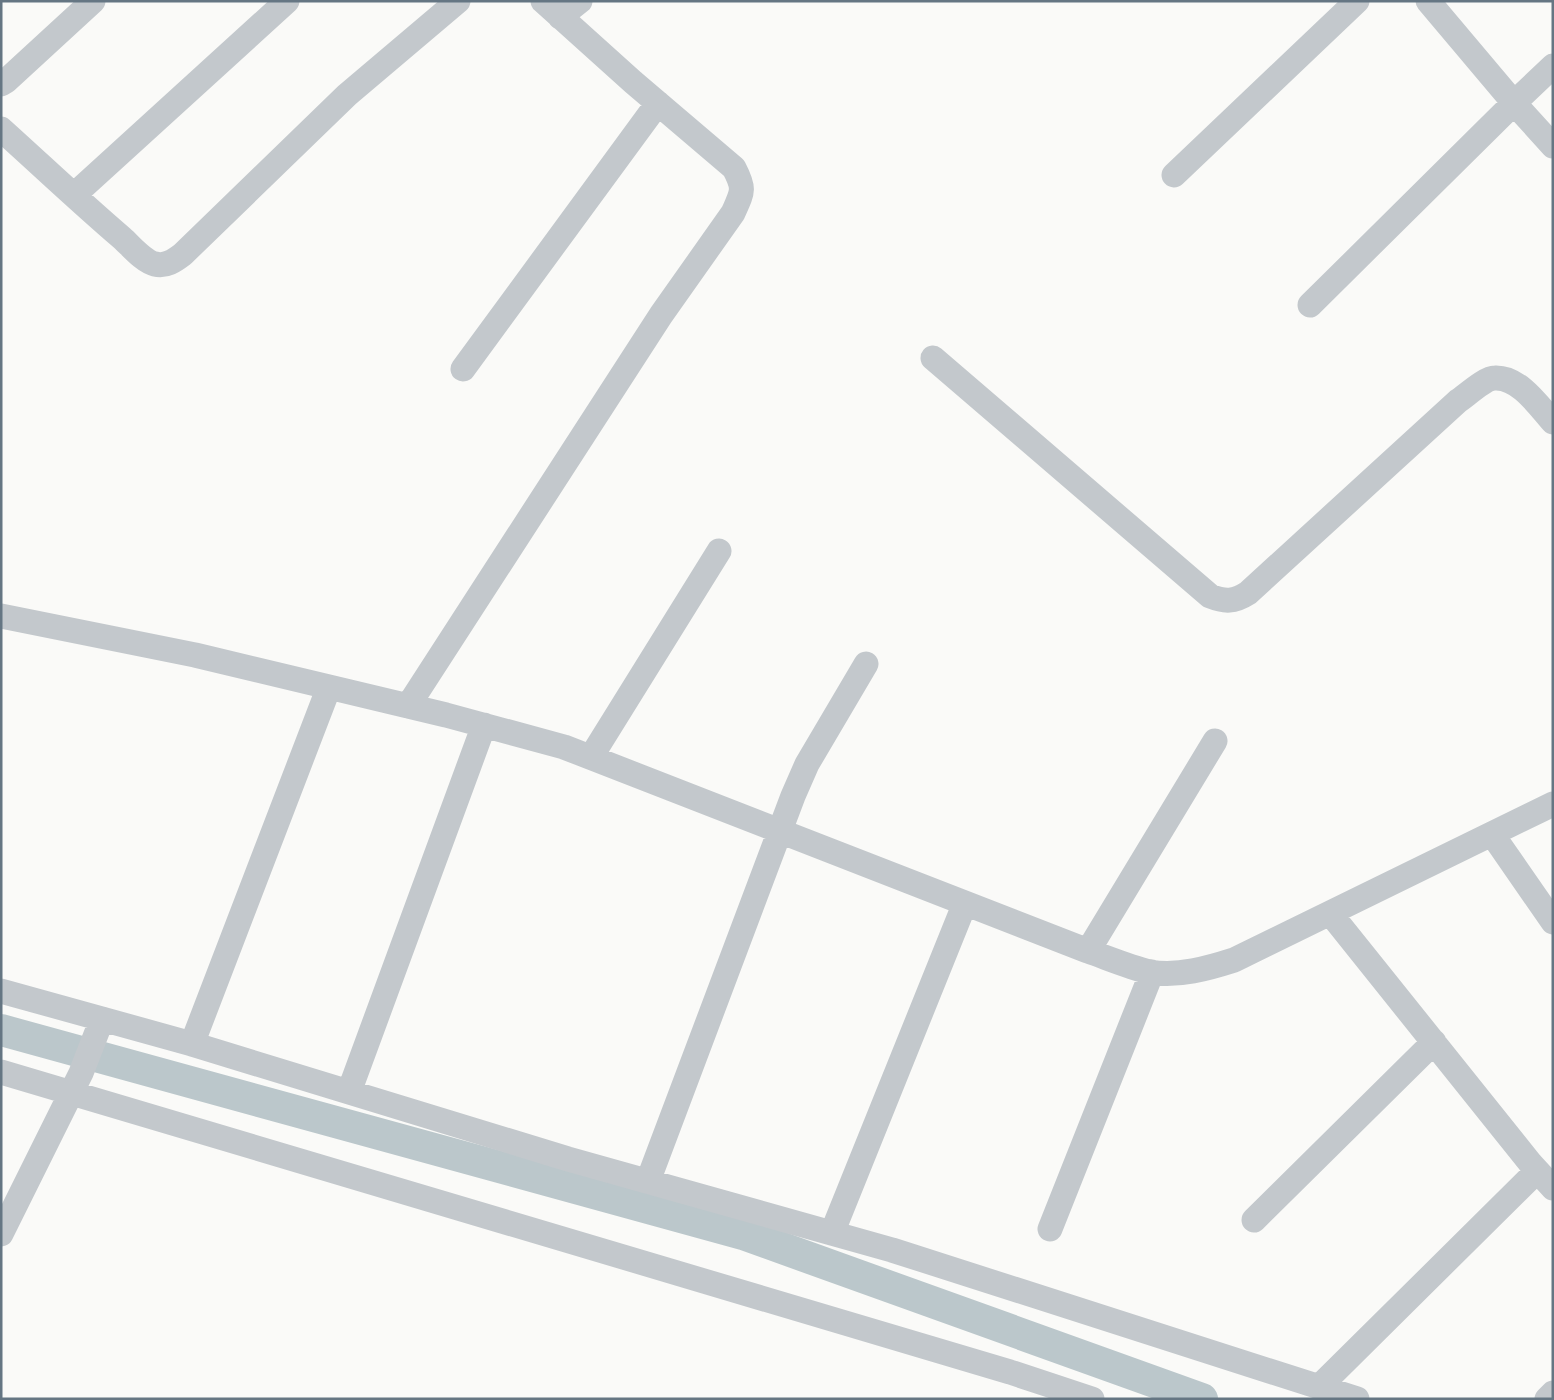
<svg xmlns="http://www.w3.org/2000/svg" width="1554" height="1400" viewBox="0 0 1554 1400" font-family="'Source Sans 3',sans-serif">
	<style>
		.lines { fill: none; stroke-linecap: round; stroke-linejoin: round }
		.canal { stroke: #bbc7cb; stroke-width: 32 }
		.minor { stroke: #c3c8cc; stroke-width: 25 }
	</style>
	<rect width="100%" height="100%" fill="#fafaf8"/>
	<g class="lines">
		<!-- canal -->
		<path class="canal" d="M1 1030 743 1234 1202 1399"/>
		<!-- minor -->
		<path class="minor" d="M1428 1 1514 103 1553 146
			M560 17 580 1
			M1 84 6 81 93 1
			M1 129C41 165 81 203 122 238 131 246 143 261 155 264 166 267 175 260 183 254L347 95 458 1
			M1174 175 1357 1
			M74 195 287 1
			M1310 305 1514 103 1553 66
			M933 358 1210 596C1225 602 1234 602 1248 593L1458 401C1467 395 1485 378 1495 378 1519 377 1538 405 1553 422
			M463 369 658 103
			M1 616 195 655 446 715 564 747 1088 951C1108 958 1129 967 1150 972 1178 977 1209 968 1234 960L1553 804
			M408 706 661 315 733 213C743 191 745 189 734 168L633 82 543 1
			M591 757 719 551
			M1492 834 1553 922
			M1330 913 1531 1164 1553 1188
			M1088 951 1215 741
			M1 991 192 1044 568 1159 892 1250 1357 1399
			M192 1044 329 687
			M1 1072 1010 1372 1092 1399
			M349 1092 484 725
			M648 1181 793 796 807 764 866 664
			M1254 1220 1434 1042
			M1050 1229 1152 972
			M832 1233 965 903
			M1 1234 81 1073 102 1019
			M1319 1387 1537 1171
			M1547 1399 1553 1393"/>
	</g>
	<!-- border -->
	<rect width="1554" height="1400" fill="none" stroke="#657683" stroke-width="5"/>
</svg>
